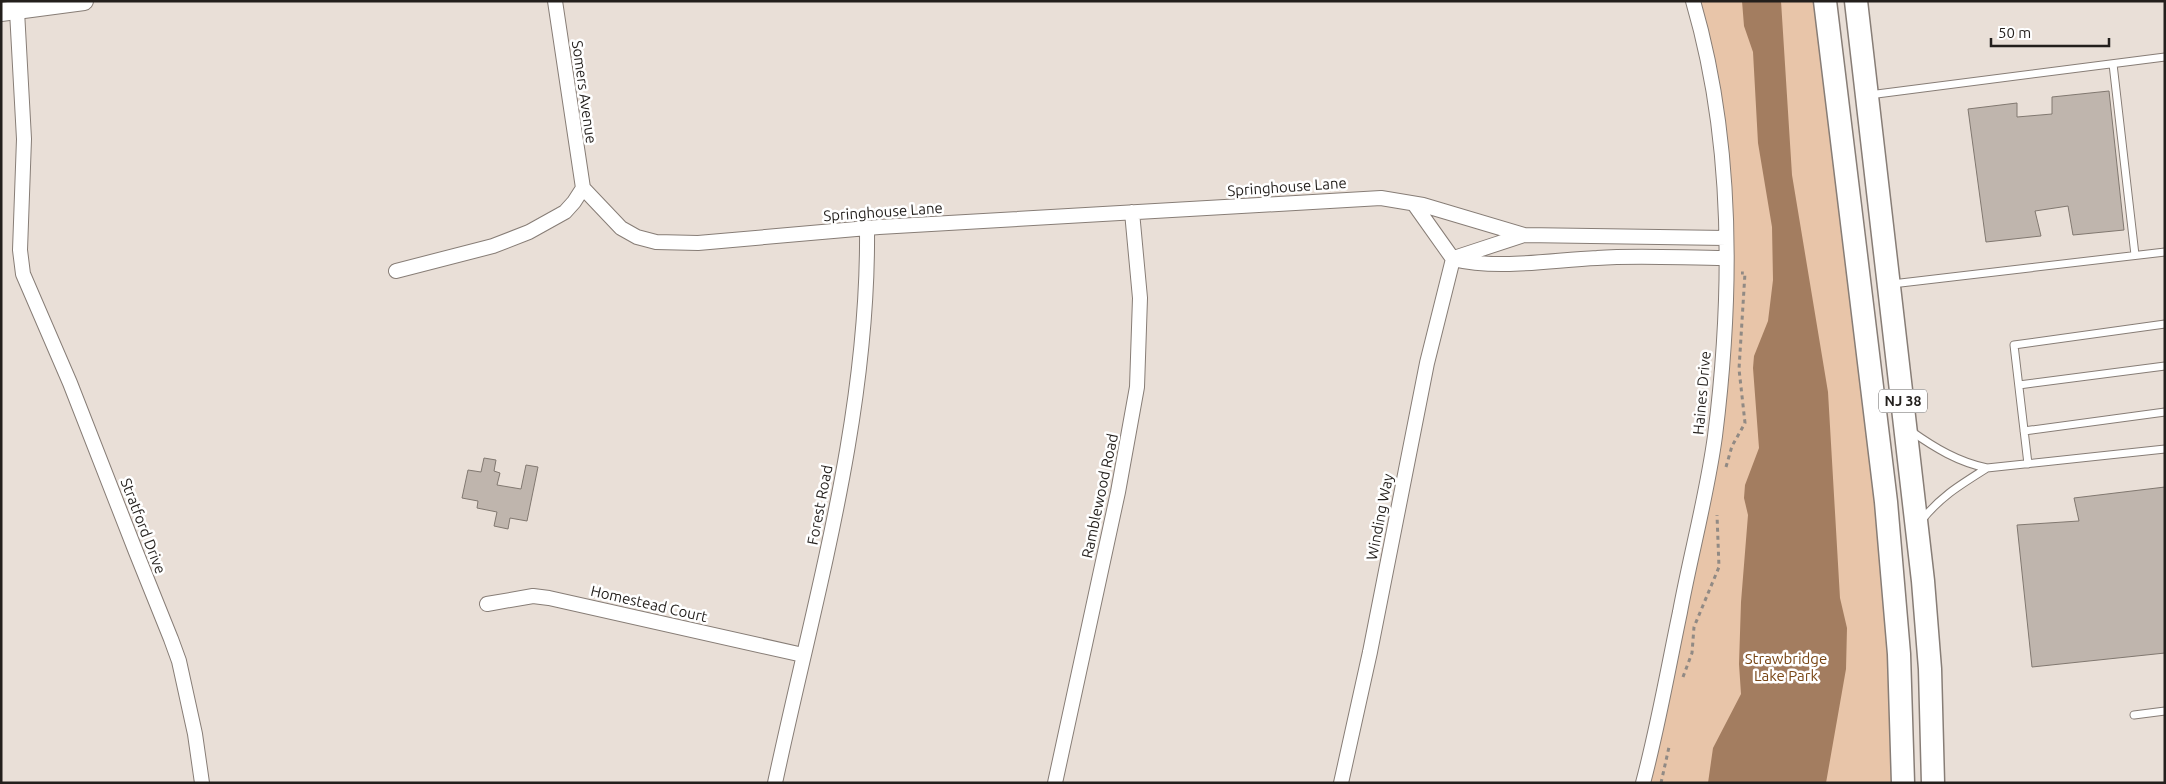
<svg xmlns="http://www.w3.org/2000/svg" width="2166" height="784" viewBox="0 0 2166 784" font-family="Ubuntu,sans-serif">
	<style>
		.green { fill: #e8c5a9 }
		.water { fill: #a37d60 }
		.building { fill: #bfb5ad; stroke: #817870 }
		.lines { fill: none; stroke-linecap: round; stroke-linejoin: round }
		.service-casing { stroke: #877d76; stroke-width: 9 }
		.minor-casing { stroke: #877d76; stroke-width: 16 }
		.tertiary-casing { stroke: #877d76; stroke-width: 20 }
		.trunk-casing { stroke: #877d76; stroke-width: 25 }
		.path { stroke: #918a84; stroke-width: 3; stroke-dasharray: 4 4; stroke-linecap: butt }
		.service { stroke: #fff; stroke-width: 7 }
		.minor { stroke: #fff; stroke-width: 14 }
		.tertiary { stroke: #fff; stroke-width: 18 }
		.trunk { stroke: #fff; stroke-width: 22 }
		.labels { text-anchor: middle; stroke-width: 5; stroke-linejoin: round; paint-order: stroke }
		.shield { fill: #fff; stroke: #656260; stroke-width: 1 }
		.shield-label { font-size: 14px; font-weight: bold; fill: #231f1c }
		.street-label { font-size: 15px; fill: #231f1c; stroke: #fff }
		.park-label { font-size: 15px; fill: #784514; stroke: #fff }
	</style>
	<rect width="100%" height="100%" fill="#e9dfd7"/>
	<!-- green -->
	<path class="green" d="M1691 1H1825L1903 783H1643L1701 518 1721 368 1726 238 1715 93Z"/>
	<!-- water -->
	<path class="water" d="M1742 1H1781L1792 175 1828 392 1840 598 1847 628 1846 669 1826 783H1708L1713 748 1741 694 1739 664 1741 602 1748 515 1744 498 1745 485 1759 448 1753 368 1754 356 1768 321 1773 280 1772 227 1758 143 1753 52 1744 26Z"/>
	<!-- building -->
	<path class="building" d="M2109 91 2124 230 2073 235 2068 206 2035 211 2041 236 1986 242 1968 109 2017 103V117L2052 114V97Z
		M484 458 496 460 494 471 500 473 497 485 521 489 526 465 538 467 527 521 510 518 508 529 494 526 497 512 477 508 478 501 462 498 468 470 481 472Z
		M2165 487V653L2032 667 2017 525 2079 521 2074 498Z"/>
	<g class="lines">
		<!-- service casing -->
		<g class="service-casing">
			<path id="service" d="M2113 64 2135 255
				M1869 95 2165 57
				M1892 284 2165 252
				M2019 385 2165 366
				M1911 431C1935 448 1958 462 1987 468 1960 485 1941 496 1921 521
				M2024 431 2165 412
				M2028 464 2014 345 2165 324
				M1987 468 2165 449
				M2134 715 2165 711"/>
		</g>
		<!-- minor casing -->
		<g class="minor-casing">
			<path id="minor" d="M555 1 583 188 621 228 637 237 656 242 698 243 879 227 1381 198 1423 205 1524 235 1726 238
				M17 11 24 139 20 250 23 274 70 383 136 552 171 639 179 661 195 734 202 783
				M1414 204 1453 259C1498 270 1551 260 1597 258 1640 255 1683 258 1726 258
				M1454 258 1524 235
				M396 271 493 246 529 232 565 212 574 202 583 188
				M487 604 533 596 549 598 803 655
				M775 783C814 600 869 417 867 229
				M1055 783 1118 492 1137 387 1140 298 1132 212
				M1341 783 1370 652 1427 363 1453 259
				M1643 783C1658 727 1668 669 1680 612 1691 553 1707 495 1715 436 1733 292 1734 141 1693 1"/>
		</g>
		<!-- tertiary casing -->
		<g class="tertiary-casing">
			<path id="tertiary" d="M1 12 84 1"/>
		</g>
		<!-- trunk casing -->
		<g class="trunk-casing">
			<path id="trunk" d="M1825 1 1886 502 1899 654 1903 783
				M1856 1 1923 581 1930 669 1933 783"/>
		</g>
		<!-- path -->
		<path class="path" d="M1726 467 1732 446 1745 423 1739 369 1745 273H1741
			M1683 677 1692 653 1694 627 1719 567 1717 515
			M1661 783 1669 747"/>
		<!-- service -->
		<use href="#service" class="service"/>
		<!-- minor -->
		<use href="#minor" class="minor"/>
		<!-- tertiary -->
		<use href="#tertiary" class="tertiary"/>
		<!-- trunk -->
		<use href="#trunk" class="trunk"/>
	</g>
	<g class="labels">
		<!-- shield labels -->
		<rect class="shield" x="1879" y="389.5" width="48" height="23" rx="4"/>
		<g class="shield-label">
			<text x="1903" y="406">NJ 38</text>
		</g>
		<!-- street labels -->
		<g class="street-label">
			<text transform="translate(584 92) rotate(82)" y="5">Somers Avenue</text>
			<text transform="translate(1287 187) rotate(-4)" y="5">Springhouse Lane</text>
			<text transform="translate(883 212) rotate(-4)" y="5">Springhouse Lane</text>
			<text transform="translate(1702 393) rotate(-85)" y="5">Haines Drive</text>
			<text transform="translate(1100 496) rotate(-78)" y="5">Ramblewood Road</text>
			<text transform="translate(820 505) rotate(-79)" y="5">Forest Road</text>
			<text transform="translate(1380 517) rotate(-79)" y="5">Winding Way</text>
			<text transform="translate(143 526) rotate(69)" y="5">Stratford Drive</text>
			<text transform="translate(649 604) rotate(13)" y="5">Homestead Court</text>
		</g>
		<!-- park labels -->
		<g class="park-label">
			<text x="1786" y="664">Strawbridge<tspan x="1786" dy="17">Lake Park</tspan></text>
		</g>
	</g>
	<!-- border -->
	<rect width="2166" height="784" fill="none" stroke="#231f1c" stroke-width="5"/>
	<!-- scale -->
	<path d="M1991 38v8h118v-8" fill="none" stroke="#231f1c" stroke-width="2.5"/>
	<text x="1998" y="38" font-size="15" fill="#231f1c" stroke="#ffffff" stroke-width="4" paint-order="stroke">50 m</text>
</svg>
